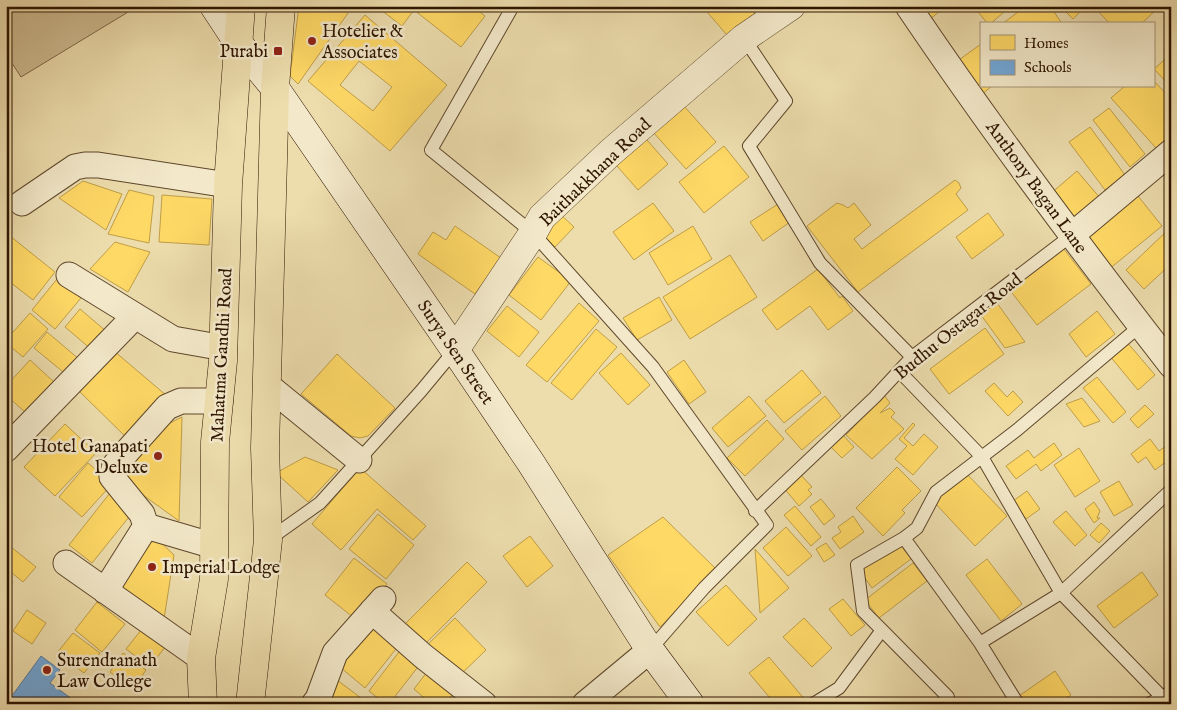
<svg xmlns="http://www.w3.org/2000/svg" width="1177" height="710" viewBox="0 0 1177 710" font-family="'IM FELL English',serif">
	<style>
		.green { fill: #cdbb90; stroke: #7e6848 }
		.homes { fill: #ffd966; stroke: #c09e47; fill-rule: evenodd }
		.schools { fill: #6fa8dc; stroke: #5c7c9a }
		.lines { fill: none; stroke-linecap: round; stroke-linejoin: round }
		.service-casing { stroke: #5e472b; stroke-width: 14 }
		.minor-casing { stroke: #5e472b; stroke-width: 27 }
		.tertiary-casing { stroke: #5e472b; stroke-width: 29 }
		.secondary-casing { stroke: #2e1500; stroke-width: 29 }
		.primary-casing { stroke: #2e1500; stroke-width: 29 }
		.service { stroke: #f3e9ca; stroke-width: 12 }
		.minor { stroke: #f3e9ca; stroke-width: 25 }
		.tertiary { stroke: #f3e9ca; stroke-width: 28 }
		.secondary { stroke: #f3e9ca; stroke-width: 28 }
		.primary { stroke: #edddad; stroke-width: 28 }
		.poi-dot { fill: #8f2418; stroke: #f3e9ca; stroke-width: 2 }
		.labels { text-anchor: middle; stroke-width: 5; stroke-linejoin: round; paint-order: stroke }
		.poi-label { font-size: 18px; fill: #2e1500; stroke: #f3e9ca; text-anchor: start }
		.street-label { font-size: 18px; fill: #2e1500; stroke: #f3e9ca }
	</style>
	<rect width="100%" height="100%" fill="#edddad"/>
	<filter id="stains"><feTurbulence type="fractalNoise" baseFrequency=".004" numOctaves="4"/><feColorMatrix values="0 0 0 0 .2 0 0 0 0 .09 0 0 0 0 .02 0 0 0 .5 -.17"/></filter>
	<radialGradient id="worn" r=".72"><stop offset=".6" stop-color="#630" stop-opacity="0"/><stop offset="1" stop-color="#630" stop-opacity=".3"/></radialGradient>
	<!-- green -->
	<path class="green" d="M6 6H138L21 77 6 54Z"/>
	<!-- homes -->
	<path class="homes" d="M299 6H353L298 84 290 76Z
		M472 6 485 16 461 47 414 10 402 26 377 7Z
		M702 6H752L760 16 732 41Z
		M917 6H946L929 20Z
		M973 6H1011L990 24H988Z
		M1026 6H1050L1061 22 1059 24H1002Z
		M1060 6H1086L1073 19Z
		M1100 6H1160L1141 24H1110L1097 10Z
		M365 15 447 85 390 151 308 81ZM359 61 392 87 373 111 340 85Z
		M981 44V86H992L977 98 952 65Z
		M1171 54V87L1154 69Z
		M1153 80 1171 99V135L1156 148 1111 98 1125 86H1153Z
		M683 105 716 142 686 169 653 132Z
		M1109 108 1145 154 1130 167 1093 120Z
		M1090 127 1125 175 1105 190 1069 142Z
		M640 132 668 164 638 190 610 158Z
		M724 146 749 177 704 213 679 182Z
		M1077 171 1101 199 1073 223 1049 195Z
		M955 180 959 183 961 188 956 194 968 210 858 292 807 226 837 203 843 205 848 208 854 203 871 225 854 239 862 249Z
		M83 181 122 194 106 230 59 198Z
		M129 190 154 196 149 243 108 234Z
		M1134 191 1162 226 1108 270 1080 235Z
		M162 195 212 199 209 245 159 242Z
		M653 203 674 231 634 260 613 232Z
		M778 204 790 222 763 241 750 222Z
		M558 212 574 227 555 247 539 231Z
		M988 213 1004 235 972 259 956 237Z
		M455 226 501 258 475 294 418 254 433 232 446 240Z
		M693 226 712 259 668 285 649 253Z
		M1170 228 1171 264 1144 289 1126 270Z
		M10 236 55 272 33 300 6 279V240Z
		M115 242 150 252 128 292 90 269Z
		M1063 248 1091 284 1037 325 1009 289Z
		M730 255 757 297 690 339 663 297Z
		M538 257 571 281 541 320 509 295Z
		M818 269 840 298 842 296 853 311 828 330 810 306 777 330 762 310Z
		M57 279 81 298 55 329 32 310Z
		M659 297 672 320 637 340 623 318Z
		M579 303 599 321 547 382 526 365Z
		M997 303 1025 342 1005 348 981 315Z
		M507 306 539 332 519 357 487 331Z
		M80 309 107 332 92 350 65 327Z
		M1097 311 1115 334 1086 357 1069 334Z
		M30 313 48 329 23 357 6 343V340Z
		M985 328 1004 354 949 394 930 369Z
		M596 329 617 347 572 400 551 383Z
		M47 332 80 360 68 376 34 348Z
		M1126 341 1155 375 1138 390 1109 355Z
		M114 351 167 396 129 440 79 391Z
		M621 353 650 385 628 405 599 373Z
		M337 354 395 408 368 436 360 438 351 436 301 394Z
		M30 360 54 382 26 413 6 395V386Z
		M684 360 706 392 689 404 667 372Z
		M802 370 821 393 784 423 765 401Z
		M1097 377 1126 412 1113 423 1083 388Z
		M994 383 1007 397 1013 391 1023 402 1008 416 985 391Z
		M884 395 890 403 880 413 890 408 895 413 891 417 904 429 872 459 846 435Z
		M749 396 766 416 728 447 712 428Z
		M825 396 841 416 802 450 785 431Z
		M1082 398 1100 421 1084 427 1066 404Z
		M1145 405 1154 414 1138 428 1130 419Z
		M182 417 179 521 121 479 150 433Z
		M767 420 784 439 745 476 727 458Z
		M913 423 915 425 904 438 913 446 924 434 938 447 913 475 895 459 907 446 899 439Z
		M65 424 96 453 55 496 24 467Z
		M842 434 854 447 842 458 830 446Z
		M1150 439 1159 451 1166 446 1171 453V458L1155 470 1146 457 1138 463 1131 454Z
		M1054 443 1062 455 1041 471 1036 464 1016 479 1006 466 1028 450 1034 458Z
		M1079 448 1100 481 1075 497 1054 465Z
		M305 457 338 470 308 502 276 473Z
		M88 463 112 484 82 517 59 497Z
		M897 467 921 491 902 510 905 513 883 536 856 508Z
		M360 468 426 526 413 540 377 509 341 550 312 524Z
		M799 473 812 487 808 490 812 494 799 506 783 487Z
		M966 473 1007 516 975 546 934 502Z
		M1119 481 1133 505 1114 516 1100 492Z
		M1027 491 1040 509 1026 519 1013 501Z
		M110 493 133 512 92 563 69 545Z
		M821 499 835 516 824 525 810 507Z
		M1094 502 1100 511 1097 518H1100L1094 523 1085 509Z
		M795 506 821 537 811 546 784 515Z
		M1066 511 1087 535 1075 546 1053 522Z
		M378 514 414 545 386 579 349 549Z
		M853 516 864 532 840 549 832 538 841 532 838 527Z
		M663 517 716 569 660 627 608 555Z
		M1101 523 1110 531 1099 543 1090 535Z
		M786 527 812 556 788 576 763 548Z
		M153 535 174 555 164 619 117 586Z
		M530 536 553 566 527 587 503 556Z
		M898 542 911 559 872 588 860 571Z
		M6 543 36 567 23 582 6 568Z
		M826 543 835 555 824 562 816 549Z
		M755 549 789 588 760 613Z
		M354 558 387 584 358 621 325 595Z
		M987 559 1022 604 1001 621 966 575Z
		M467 562 487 582 422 647 402 627Z
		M913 563 927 581 879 618 865 600Z
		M1142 572 1158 595 1114 628 1097 606Z
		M6 577 13 582 6 592Z
		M726 585 757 619 728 646 696 612Z
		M843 599 865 625 851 636 829 609Z
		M97 602 125 624 102 652 75 630Z
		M27 610 46 623 32 644 13 631Z
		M455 618 486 650 455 680 424 648Z
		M804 618 832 648 812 667 783 637Z
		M368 620 399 645 365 688 334 662Z
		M142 629 165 647 150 667 126 649Z
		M73 633 100 653 84 673 57 653Z
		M402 648 421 663 389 704H385L369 691Z
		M123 653 146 670 133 689 110 672Z
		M769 657 806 701 802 704H775L749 673Z
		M1055 671 1071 695 1057 704H1024L1019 696Z
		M427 672 453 694 445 704H431L414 689Z
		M337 680 369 704H320Z
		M397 697 406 704H393Z"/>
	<!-- schools -->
	<path class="schools" d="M41 656 60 670 50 683 79 704H6Z"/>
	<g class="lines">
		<!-- service casing -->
		<g class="service-casing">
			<path id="service" d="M513 6 431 150 533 233 653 367 767 525 704 588 650 650
				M758 6 769 21
				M744 38 786 101 749 146 820 263 912 357
				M899 371 982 457 1061 593 1161 696
				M755 511 875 397 912 357 1072 235
				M904 538 980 643 1061 593 1171 490
				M268 540 320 503 421 391 455 350
				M882 630 948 697 941 704
				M980 643 1018 704
				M813 704 839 688 882 630 863 611 857 565 904 538 917 528 936 492 1017 430 1140 326
				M1149 704 1171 692"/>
		</g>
		<!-- minor casing -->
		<g class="minor-casing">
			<path id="minor" d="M908 6C991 129 1080 248 1171 365
				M22 203 75 167 85 165H98L228 185
				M1072 235 1171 152
				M69 275 173 339 224 348
				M267 385 359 460
				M6 449 135 316
				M146 526 214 546
				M66 563 201 658
				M105 591 146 526 142 514 112 477 115 465 167 407 181 401H220
				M372 611 423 656 484 704
				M314 704 318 699 335 653 383 599
				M585 704 650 650"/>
		</g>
		<!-- tertiary casing -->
		<g class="tertiary-casing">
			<path id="tertiary" d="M455 350 533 233 542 217 611 152 744 38 791 6"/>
		</g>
		<!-- secondary casing -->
		<g class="secondary-casing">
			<path id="secondary" d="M214 6 239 44 275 88 455 350 531 463 650 650 690 704"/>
		</g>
		<!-- primary casing -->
		<g class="primary-casing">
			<path id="primary" d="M203 704 201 658 214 579 215 442 223 361 228 185 241 6
				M250 704 268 540 265 448 275 88 281 6"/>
		</g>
		<!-- service -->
		<use href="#service" class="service"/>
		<!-- minor -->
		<use href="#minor" class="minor"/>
		<!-- tertiary -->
		<use href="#tertiary" class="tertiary"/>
		<!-- secondary -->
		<use href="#secondary" class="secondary"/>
		<!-- primary -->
		<use href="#primary" class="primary"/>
	</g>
	<!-- markers -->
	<g class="poi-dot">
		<circle cx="312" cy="41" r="5"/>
		<rect x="273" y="46" width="10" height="10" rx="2.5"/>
		<circle cx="158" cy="456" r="5"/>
		<circle cx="152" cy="567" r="5"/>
		<circle cx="47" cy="670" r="5"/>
	</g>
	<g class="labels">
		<!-- poi labels -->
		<g class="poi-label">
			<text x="322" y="37">Hotelier &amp;<tspan x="322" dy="21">Associates</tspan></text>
			<text x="268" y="57" text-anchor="end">Purabi</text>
			<text x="148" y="452" text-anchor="end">Hotel Ganapati<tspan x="148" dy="21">Deluxe</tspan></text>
			<text x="162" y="573">Imperial Lodge</text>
			<text x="57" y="666">Surendranath<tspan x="57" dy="21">Law College</tspan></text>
		</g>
		<!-- street labels -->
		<g class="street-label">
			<text transform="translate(595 172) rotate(-44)" y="6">Baithakkhana Road</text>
			<text transform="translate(1037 187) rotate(54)" y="6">Anthony Bagan Lane</text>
			<text transform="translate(958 326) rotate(-39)" y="6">Budhu Ostagar Road</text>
			<text transform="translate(456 352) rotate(56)" y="6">Surya Sen Street</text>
			<text transform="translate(221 355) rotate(-87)" y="6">Mahatma Gandhi Road</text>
		</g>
	</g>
	<!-- margin -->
	<rect width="1177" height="710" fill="none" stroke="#edddad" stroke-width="25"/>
	<rect x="8" y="8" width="1162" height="695" fill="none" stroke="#2e1500" stroke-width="2.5"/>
	<rect x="12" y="12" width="1152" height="685" fill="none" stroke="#2e1500"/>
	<!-- legend -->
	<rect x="980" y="22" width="175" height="65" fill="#f3e9ca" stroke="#a49479"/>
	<rect x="990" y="35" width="25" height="15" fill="#ffd966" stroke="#a49479"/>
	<text x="1024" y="48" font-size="15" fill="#2e1500">Homes</text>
	<rect x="990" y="60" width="25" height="15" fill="#6fa8dc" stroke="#a49479"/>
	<text x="1024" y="72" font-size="15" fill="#2e1500">Schools</text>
	<rect width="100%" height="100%" filter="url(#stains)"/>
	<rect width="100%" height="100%" fill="url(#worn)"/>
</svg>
